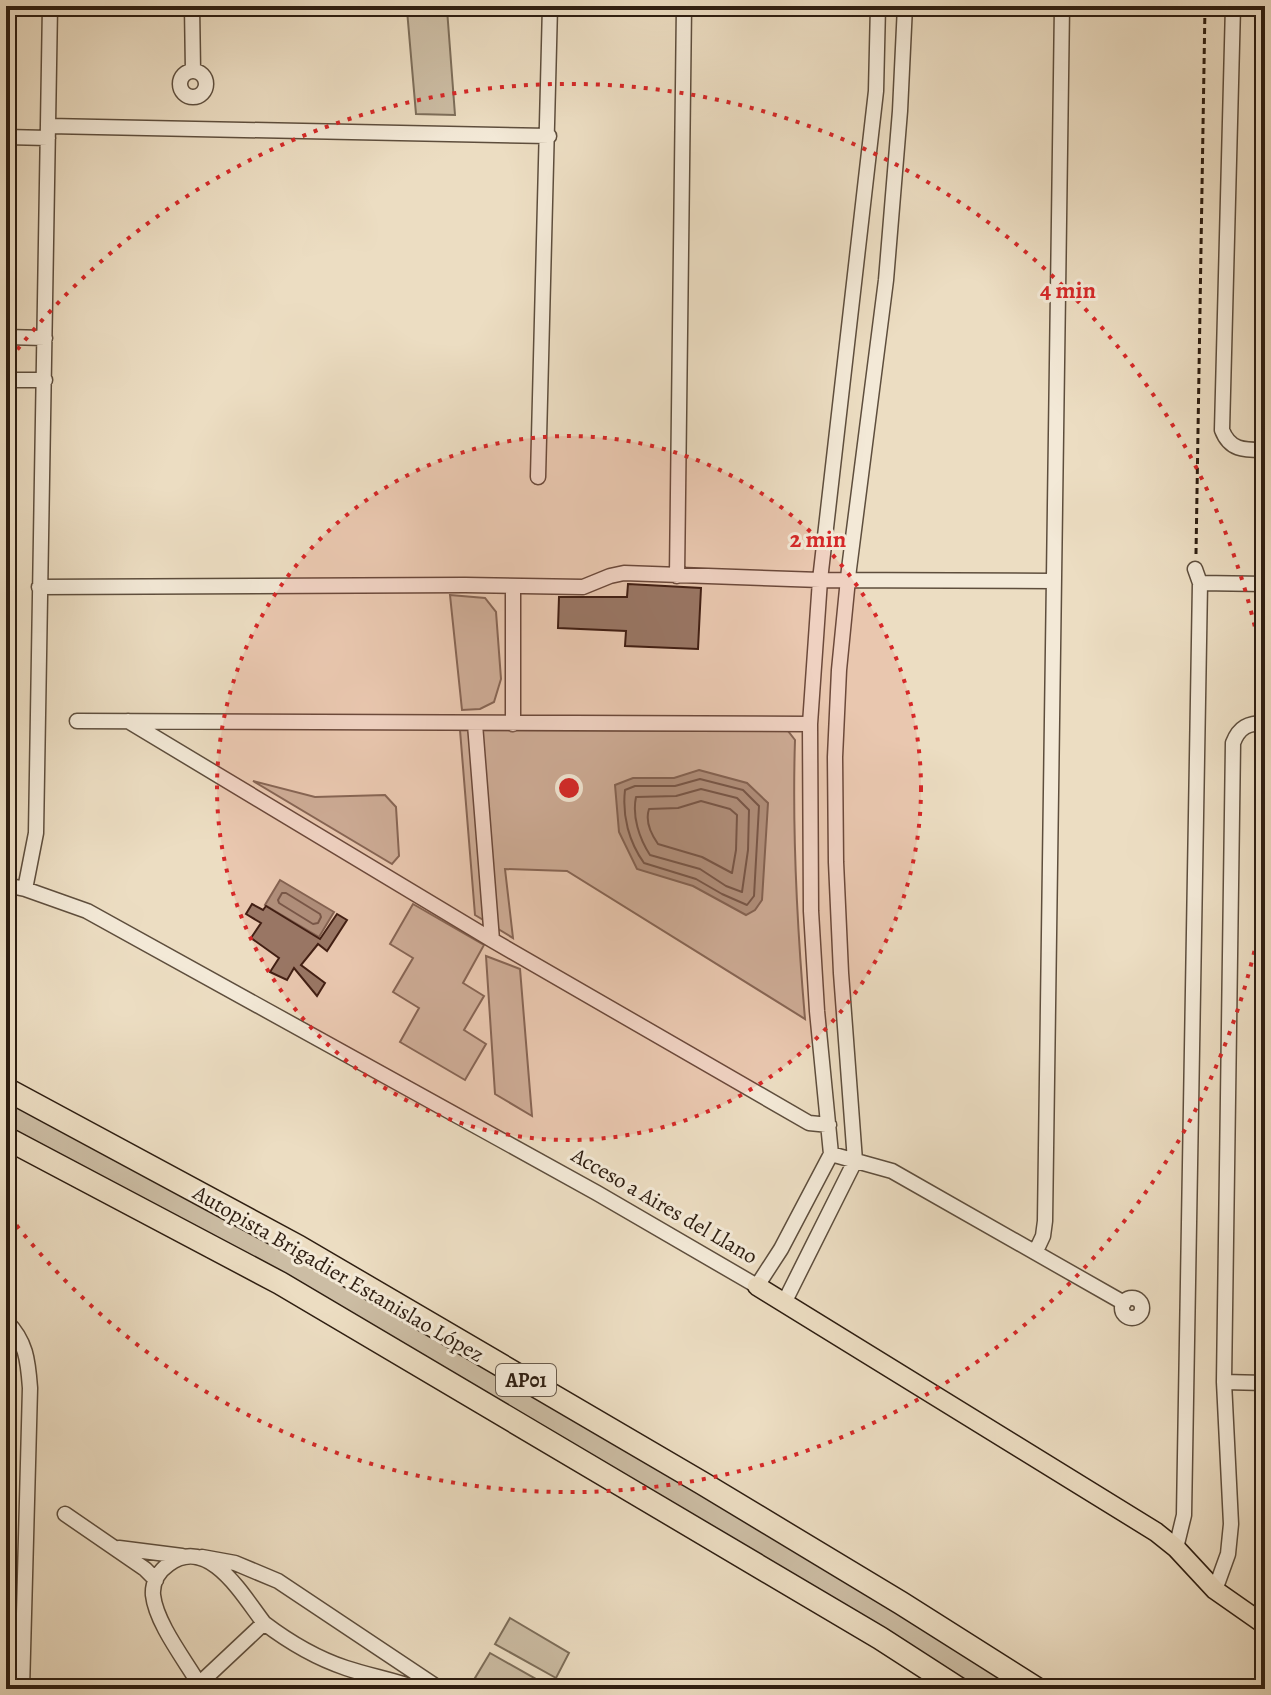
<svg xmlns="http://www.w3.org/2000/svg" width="1271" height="1695" viewBox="0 0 1271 1695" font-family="Alegreya,serif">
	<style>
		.green { fill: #ccbda4; stroke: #7d6e5a; stroke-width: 2 }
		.water { fill: #ab9c86; stroke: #796a57; stroke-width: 2 }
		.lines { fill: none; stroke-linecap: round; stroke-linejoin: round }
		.shore { stroke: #6c5d4c; stroke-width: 2 }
		.building { fill: #91816d; stroke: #2e1e11; stroke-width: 2 }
		.minor-casing { stroke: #5e4e3d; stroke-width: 17 }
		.major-casing { stroke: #2e1e11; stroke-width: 21 }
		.highway-casing { stroke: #2e1e11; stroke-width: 25 }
		.path { stroke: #2e1e11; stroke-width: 3; stroke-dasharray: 6 4; stroke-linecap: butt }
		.minor { stroke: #f3e9d7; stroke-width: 14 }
		.major { stroke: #ecddc2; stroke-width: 18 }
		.highway { stroke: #ecddc2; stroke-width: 22 }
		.ring { fill: none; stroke: #d62828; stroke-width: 4; stroke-dasharray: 4 8 }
		.labels { text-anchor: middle; stroke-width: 6; stroke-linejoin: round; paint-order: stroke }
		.shield { fill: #f3e9d7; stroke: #695b4c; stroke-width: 2 }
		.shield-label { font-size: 20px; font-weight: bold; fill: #2e1e11 }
		.street-label { font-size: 22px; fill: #2e1e11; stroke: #f3e9d7 }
		.centre { fill: #d62828; stroke: #f3e9d7; stroke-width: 4 }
		.ring-label { font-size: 24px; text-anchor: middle; font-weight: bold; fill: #d62828; stroke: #f3e9d7; stroke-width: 6; stroke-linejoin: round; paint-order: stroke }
	</style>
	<rect width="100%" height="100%" fill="#ecddc2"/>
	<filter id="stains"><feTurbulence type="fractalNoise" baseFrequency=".0025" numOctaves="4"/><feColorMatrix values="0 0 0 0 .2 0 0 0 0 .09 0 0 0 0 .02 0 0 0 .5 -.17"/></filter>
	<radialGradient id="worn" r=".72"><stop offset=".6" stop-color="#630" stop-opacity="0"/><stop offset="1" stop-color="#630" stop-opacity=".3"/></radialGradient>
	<!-- green -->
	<path class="green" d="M447 9 455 115 416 114 407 10Z
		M450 595 485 598 496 612 501 679 494 702 480 709 462 710Z
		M460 730 788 731 795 740C792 834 797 926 805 1019L567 871 505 869 513 938 475 915Z
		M253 781 315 797 385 795 396 807 399 856 392 864Z
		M413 904 484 945 463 983 484 996 464 1030 486 1044 465 1080 400 1042 419 1008 393 992 413 958 390 944Z
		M486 956 520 969 532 1116 495 1094Z
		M6 1089 1037 1689H959L880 1638 6 1138Z
		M510 1618 569 1653 556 1678 495 1644Z
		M490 1653 550 1687 549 1689H494L475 1678Z"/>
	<!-- water -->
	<path class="water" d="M699 770 747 783 768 803 762 900 755 910 746 915 693 886 637 869 619 832 615 785 633 778H674Z
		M280 880 334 912 319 937 265 905Z"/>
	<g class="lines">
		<!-- shore -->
		<path class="shore" d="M700 779 743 790 759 806 754 896 747 905 722 894 696 879 644 863C629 842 622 816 625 790L635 786H675Z
			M701 789 737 798 749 810 748 850 742 892 726 886 700 869 650 855C639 838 632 816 636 797L676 796Z
			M701 801 730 809 737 815 736 850 732 873 702 857 658 844C651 834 645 821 649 809L678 808Z
			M282 893H286L320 914 321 917 318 923 313 924 279 903 278 900Z"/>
	</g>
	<!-- building -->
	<path class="building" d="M628 584 701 588 698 649 625 646 626 631 558 628 559 597H627Z
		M252 904 263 910 266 906 320 939 337 914 347 920 327 951 318 944 301 965 325 983 317 996 294 968 287 980 270 972 279 958 251 938 261 923 246 914Z"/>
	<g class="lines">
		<!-- minor casing -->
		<g class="minor-casing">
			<path id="minor" d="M192 6 193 71
				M1233 6 1222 430C1230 451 1245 450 1265 450
				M180 84a13 13 0 1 1 26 0a13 13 0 1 1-26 0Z
				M49 126 549 136
				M6 137 48 138
				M6 337 45 338
				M6 380H45
				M538 477 550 6
				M677 576 684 6
				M1200 583 1265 584
				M513 586V724
				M39 587 465 585 583 587 610 576 624 573 820 580 1053 581
				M77 721 810 724
				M128 721 492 940 809 1123 829 1125
				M475 724 492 940
				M6 885 25 889 87 911 597 1193 757 1286 781 1249 831 1154 817 1011 811 911 810 724 820 580 876 91 878 6
				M25 889 36 833 50 6
				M831 1154 892 1171 1124 1303
				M1036 1251 1043 1236 1045 1221 1062 6
				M1122 1308a10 10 0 1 1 20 0a10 10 0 1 1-20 0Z
				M785 1301 855 1161 841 973 836 862 835 757 839 670 849 569 886 280 900 111 905 6
				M6 1321C26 1341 28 1360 30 1388L22 1689
				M1224 1382 1265 1383
				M65 1514 145 1569 156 1580
				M119 1548 182 1556
				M1176 1548 1184 1515 1200 583 1195 569
				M202 1557 235 1563 278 1581 440 1689
				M1215 1590 1228 1554 1231 1524 1224 1382 1233 743C1239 727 1248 723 1265 723
				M199 1684C185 1660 156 1623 153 1595 152 1582 159 1571 169 1564 209 1535 243 1596 264 1623
				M198 1689 199 1684 264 1623C289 1642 316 1658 346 1668 370 1676 394 1680 418 1689"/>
		</g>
		<!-- major casing -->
		<g class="major-casing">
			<path id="major" d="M757 1286 1156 1532 1176 1548 1215 1590 1265 1625"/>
		</g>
		<!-- highway casing -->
		<g class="highway-casing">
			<path id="highway" d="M6 1089 299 1247 702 1483 901 1603 1037 1689
				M6 1138 280 1283 880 1638 959 1689"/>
		</g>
		<!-- path -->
		<path class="path" d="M1196 554 1205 6"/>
		<!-- minor -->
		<use href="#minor" class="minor"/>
		<!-- major -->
		<use href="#major" class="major"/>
		<!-- highway -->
		<use href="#highway" class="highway"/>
	</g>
	<!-- distance rings -->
	<circle cx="569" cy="788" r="352" fill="#d62828" fill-opacity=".12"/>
	<g class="ring">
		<circle cx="569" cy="788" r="352"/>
		<path d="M1264 904A705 705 0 0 1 10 1217M10 359A705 705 0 0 1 1264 672"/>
	</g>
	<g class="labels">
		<!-- shield labels -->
		<rect class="shield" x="496" y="1364" width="60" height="32" rx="6"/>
		<g class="shield-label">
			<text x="526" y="1387">AP01</text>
		</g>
		<!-- street labels -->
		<g class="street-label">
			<text transform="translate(665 1205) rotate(30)" y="8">Acceso a Aires del Llano</text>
			<text transform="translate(339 1273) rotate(30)" y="8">Autopista Brigadier Estanislao López</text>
		</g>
	</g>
	<circle cx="569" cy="788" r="12" class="centre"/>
	<g class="ring-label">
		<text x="1068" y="298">4 min</text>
		<text x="818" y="547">2 min</text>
	</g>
	<!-- margin -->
	<rect width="1271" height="1695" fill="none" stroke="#ecddc2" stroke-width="32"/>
	<rect x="8" y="8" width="1255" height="1679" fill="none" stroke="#2e1e11" stroke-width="4"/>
	<rect x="16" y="16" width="1239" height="1663" fill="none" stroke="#2e1e11" stroke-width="2"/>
	<rect width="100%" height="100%" filter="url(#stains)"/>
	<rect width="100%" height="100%" fill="url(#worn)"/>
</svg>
